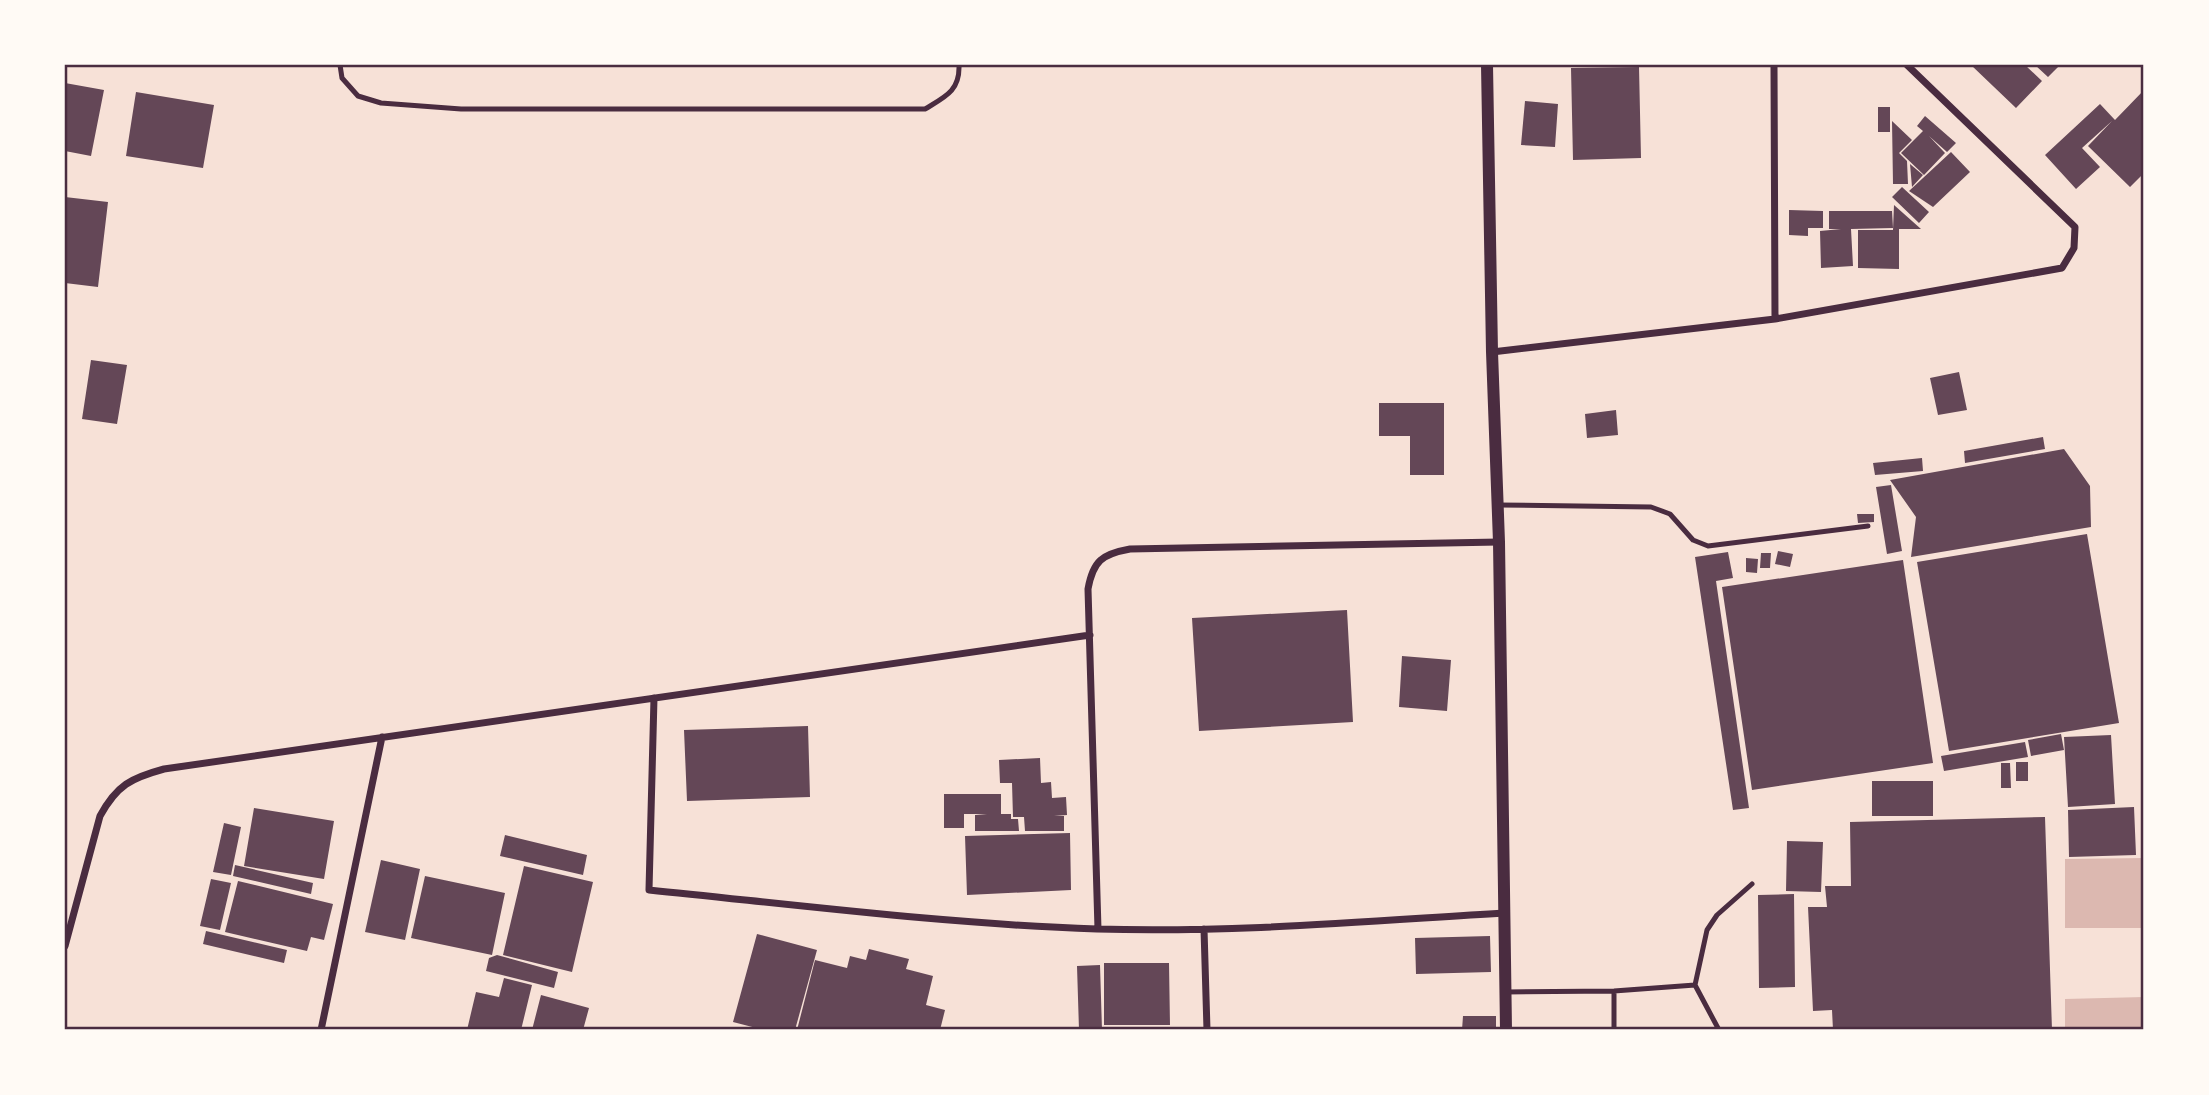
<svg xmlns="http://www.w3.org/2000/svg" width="2209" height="1095" viewBox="0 0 2209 1095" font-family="'Crimson Pro',serif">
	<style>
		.water { fill: #dcb8b0 }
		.building { fill: #644757 }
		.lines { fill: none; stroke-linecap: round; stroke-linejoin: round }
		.service { stroke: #4a2c40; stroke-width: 5 }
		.minor { stroke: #4a2c40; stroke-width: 7 }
		.tertiary { stroke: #4a2c40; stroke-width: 12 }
		.neatline { fill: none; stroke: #4a2c40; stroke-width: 2.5 }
	</style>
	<rect width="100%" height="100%" fill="#f7e1d7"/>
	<!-- water -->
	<path class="water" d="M2144 858V928H2065V859Z
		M2144 997V1030H2065V999Z"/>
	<!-- building -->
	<path class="building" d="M1971 65H2025L2042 81 2016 108Z
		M2035 65H2060L2048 77Z
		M1639 67 1641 158 1573 160 1571 68Z
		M65 83 104 90 91 156 65 151Z
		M2144 90V173L2130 187 2088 146 2112 121 2082 148 2100 167 2076 189 2045 155 2100 104 2115 120Z
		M136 92 214 105 203 168 126 156Z
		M1525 101 1558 104 1555 147 1521 145Z
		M1878 107H1890V132H1878Z
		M1925 116 1956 143 1947 152 1929 136 1945 153 1924 175 1901 153 1923 131 1917 126Z
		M1892 121 1912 140 1899 153 1907 161 1908 184H1893Z
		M1951 152 1970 172 1933 207 1909 191Z
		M1910 164 1923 175 1912 187Z
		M1902 187 1929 212 1919 223 1892 197Z
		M65 197 108 202 98 287 65 283Z
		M1894 205 1921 229H1899V269L1858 268V230H1893Z
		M1789 210 1823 211V228H1808V236L1789 235Z
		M1829 211H1892L1893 228 1851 229 1853 266 1821 268 1820 231 1841 229H1829Z
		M91 360 127 365 117 424 82 419Z
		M1959 372 1967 410 1938 415 1930 378Z
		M1379 403H1444V475H1410V436H1379Z
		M1616 410 1618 435 1587 438 1585 414Z
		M2043 437 2045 449 1965 463 1964 451Z
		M2064 449 2090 486 2091 527 1911 557 1916 517 1890 480Z
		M1922 458 1923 471 1875 475 1873 463Z
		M1891 485 1902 551 1887 554 1876 487Z
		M1857 514H1874V522L1858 523Z
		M2087 534 2119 723 1949 751 1917 562Z
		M1778 551 1793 554 1790 567 1775 564Z
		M1728 552 1733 578 1716 581 1749 808 1733 810 1695 557Z
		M1761 553H1771L1770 568H1760Z
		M1746 558 1758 559 1757 573 1746 572Z
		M1903 560 1933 763 1752 790 1722 587Z
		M1347 610 1353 722 1199 731 1192 618Z
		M1402 656 1451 660 1447 711 1399 707Z
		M808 726 810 797 687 801 684 730Z
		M2061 734 2064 750 2031 756 2028 740Z
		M2111 735 2115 804 2068 807 2064 737Z
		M2025 742 2028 757 1944 771 1941 756Z
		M1040 758 1041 783 1051 782 1052 798 1066 797 1067 815 1054 816H1064V831H1025L1024 817H1013L1012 783H1000L999 760Z
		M2016 762H2028V781H2016Z
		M2001 763H2010L2011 788H2001Z
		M1872 781H1933V816H1872Z
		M944 794H1001V814H1011V819H1018L1019 831H975V815L987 814H964V828H944Z
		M2134 807 2136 855 2069 857 2068 810Z
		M254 808 334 821 324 879 244 866Z
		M2045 817 2052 1030H1833L1832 1010 1813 1011 1808 907H1827L1825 886H1851L1850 822Z
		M224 823 241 827 231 875 213 872Z
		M1070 833 1071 890 967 895 965 836Z
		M505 835 587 855 583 875 500 856Z
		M1787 841 1823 842 1821 892 1786 891Z
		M381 860 420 869 405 940 365 932Z
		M235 865 313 883 311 894 233 876Z
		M524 866 593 882 572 972 503 955Z
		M425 876 505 893 492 955 411 938Z
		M211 879 231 883 220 930 200 926Z
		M238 881 333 904 324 940 311 937 307 951 225 932Z
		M1794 894 1795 987 1759 988 1758 895Z
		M206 931 287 950 284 963 203 944Z
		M757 934 817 950 795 1030H764L733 1022Z
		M1490 936 1491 972 1416 974 1415 938Z
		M869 949 909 959 906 969 933 976 926 1005 945 1010 940 1030H797L815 960 847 968 850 956 866 960Z
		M497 955 558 972 554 988 486 971 489 958Z
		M1104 963H1169L1170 1025H1104Z
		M1100 965 1102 1030H1079L1077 966Z
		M504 978 532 985 521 1030H467L476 992 499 997Z
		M541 995 589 1008 583 1030H532Z
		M1463 1016H1496V1030H1462Z"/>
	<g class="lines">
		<!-- service -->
		<path class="service" d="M340 65 342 78 358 96 381 103 461 109H925C945 97 960 91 959 65
			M1498 505 1651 507 1670 514 1693 540 1708 546 1868 526
			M1695 985 1719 1030
			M1505 992 1614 991 1695 985 1707 930 1717 915 1752 884
			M1614 1030V991"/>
		<!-- minor -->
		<path class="minor" d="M1774 65 1775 319
			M1492 352 1775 319 2062 268 2074 248 2075 227 1907 65
			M654 698 649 890C798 905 947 924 1097 929 1233 933 1369 921 1504 913
			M1098 929 1088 589C1093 561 1102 554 1130 549L1499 542
			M1204 929 1207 1030
			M65 946 100 816C117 785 131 778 164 769L1090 635
			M321 1030 382 737"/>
		<!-- tertiary -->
		<path class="tertiary" d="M1487 65 1492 352 1499 542 1506 1030"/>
	</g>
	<!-- border -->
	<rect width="2209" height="1095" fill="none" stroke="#fffaf5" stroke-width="133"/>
	<rect x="66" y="66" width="2076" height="962" class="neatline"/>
</svg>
